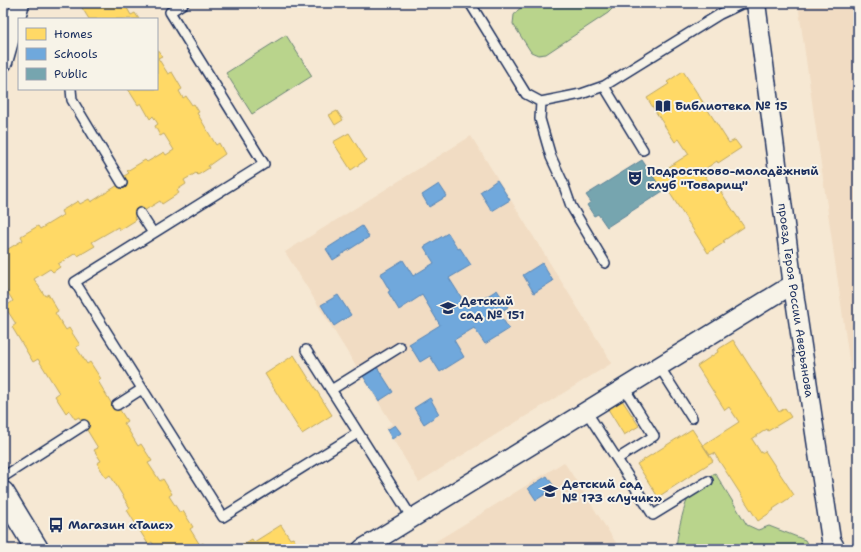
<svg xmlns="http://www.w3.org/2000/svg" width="861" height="552" viewBox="0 0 861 552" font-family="'Shantell Sans',sans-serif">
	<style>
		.built { fill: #f1dcc3 }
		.green { fill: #b9d48c; stroke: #6a8275 }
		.homes { fill: #ffd966; stroke: #bba664 }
		.schools { fill: #6fa8dc; stroke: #5684b6 }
		.public { fill: #76a5af; stroke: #5b8297 }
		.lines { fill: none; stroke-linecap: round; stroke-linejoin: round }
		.service-casing { stroke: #1b2f5e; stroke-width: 12 }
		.minor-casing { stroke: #1b2f5e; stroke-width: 21 }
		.tertiary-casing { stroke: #1b2f5e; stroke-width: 25 }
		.service { stroke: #f7f3e8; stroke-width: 9 }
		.minor { stroke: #f7f3e8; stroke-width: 18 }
		.tertiary { stroke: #f7f3e8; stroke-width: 22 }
		.labels { text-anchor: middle; stroke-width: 4; stroke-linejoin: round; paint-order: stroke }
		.poi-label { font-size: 12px; font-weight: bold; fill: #1b2f5e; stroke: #f7f3e8; text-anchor: start }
		.street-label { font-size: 12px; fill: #1b2f5e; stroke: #f7f3e8 }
	</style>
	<rect width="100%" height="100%" fill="#f6e8d3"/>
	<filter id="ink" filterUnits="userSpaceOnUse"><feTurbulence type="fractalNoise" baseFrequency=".025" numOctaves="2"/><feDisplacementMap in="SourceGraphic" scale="8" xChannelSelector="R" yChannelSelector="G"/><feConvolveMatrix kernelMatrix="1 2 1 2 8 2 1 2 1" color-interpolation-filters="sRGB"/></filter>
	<g filter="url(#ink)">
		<!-- built -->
		<path class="built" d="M804 3H858V422L798 4Z
			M471 136 612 363 419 482 386 428 392 424 285 252Z
			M564 462 620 549H423L471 520Z"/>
		<!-- green -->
		<path class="green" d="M528 3H614V7L608 13 546 54 538 55 531 52 513 24 514 15 518 10Z
			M286 35 312 76 252 114 226 73Z
			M715 473 747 525 758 530 769 526 805 540 810 549H676C677 533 685 499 694 486 698 480 709 477 715 473Z"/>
		<!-- homes -->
		<path class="homes" d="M75 3H124L131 15 135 13 139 19H89L79 3 76 5Z
			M157 49 162 56 158 58 168 74 172 72 182 89 179 91 183 98 186 96 192 105 194 104 199 112 197 113 216 145 219 143 225 154 208 166 209 168 198 175 196 173 184 180 186 184 177 190 179 193 162 204 160 201 134 217 136 220 120 230 118 227 92 242 95 246 78 256 76 253 58 264 60 267 53 272 50 269 34 279 45 296 48 294 58 311 55 313 66 330 69 328 80 345 76 347 87 364 90 362 101 379 98 381 113 406 116 404 127 421 124 423 138 446 141 444 152 461 148 463 160 481 163 479 172 494 169 496 180 513 183 511 193 527 190 529 200 545 203 543 207 549H156L152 542 148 544 127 510 130 508 110 475 106 478 97 463 101 461 94 450 98 448 79 417 75 419 69 410 66 413 55 396 59 393 38 359 33 362 12 327 16 324 5 307 13 301 5 288 3 289V252L23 240 21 236 38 226 40 229 63 215 61 211 78 201 80 204 89 199 91 202 123 182 121 178 129 173 127 171 145 160 147 162 164 152 166 155 174 150 164 134 160 136 155 126 158 124 153 116 150 119 141 103 138 105 128 89H157Z
			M683 71 729 143 735 140 741 148 718 163 717 161 702 171 711 185 715 183 744 227 723 241 725 242 708 253 664 184 660 187 653 177 689 154 679 139 675 142 647 98 669 84 667 82Z
			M337 111 343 120 335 125 329 115Z
			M349 133 366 160 351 170 333 142Z
			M733 340 779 412 785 408 791 417 768 431 767 429 752 439 761 453 765 451 794 495 773 509 774 510 758 521 714 453 710 455 703 445 739 422 729 407 725 410 697 366 718 352 717 350Z
			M294 355 332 415 302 434 265 374Z
			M622 400 639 426 624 435 608 409Z
			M692 429 713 461 658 497 637 464Z
			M281 525 290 539 293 538 300 549H236L252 539 254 542Z"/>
		<!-- schools -->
		<path class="schools" d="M497 180 510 200 492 211 480 192Z
			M439 184 447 196 429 207 422 195Z
			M362 226 369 237 333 260 326 249Z
			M448 233 458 249 460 248 471 265 449 278 468 308 497 290 508 307 499 313 509 329 485 344 474 328 454 340 464 357 440 372 430 356 420 362 409 344 440 325 422 295 399 310 388 292 390 291 380 274 403 260 413 276 434 263 424 247Z
			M542 263 553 281 534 293 523 275Z
			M338 295 351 315 334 326 321 305Z
			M377 367 393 392 379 401 363 376Z
			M430 398 439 414 424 424 414 408Z
			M395 425 401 433 392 439 387 430Z
			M547 476 555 488 536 500 528 488Z"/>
		<!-- public -->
		<path class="public" d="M642 160 663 191 607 227 598 214 594 216 587 205 591 202 586 195Z"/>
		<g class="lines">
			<!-- service casing -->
			<g class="service-casing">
				<path id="service" d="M184 3 170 12 264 164 75 282 223 517 358 433
					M470 3 526 94 541 102 581 94 604 86 720 14 741 4 748 3
					M604 86 643 150
					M71 89 72 100 122 183
					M541 102 540 119 551 157 563 183 571 206 605 263
					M140 213 153 233
					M306 350 412 518
					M659 366 692 418
					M331 390 400 347
					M117 405 142 389
					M586 411 653 515 708 481
					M617 459 654 436 624 388
					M3 477 84 425"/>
			</g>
			<!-- minor casing -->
			<g class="minor-casing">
				<g id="minor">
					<path id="s1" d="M756 3 793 286 831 540 836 549"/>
					<path d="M3 62 20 3"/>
					<path d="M362 549 790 286H793"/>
				</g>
			</g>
			<!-- tertiary casing -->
			<g class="tertiary-casing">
				<path id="tertiary" d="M3 493 37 549"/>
			</g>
			<!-- service -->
			<use href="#service" class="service"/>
			<!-- minor -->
			<use href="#minor" class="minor"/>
			<!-- tertiary -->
			<use href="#tertiary" class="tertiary"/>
		</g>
	</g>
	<!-- icons -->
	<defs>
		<g id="library-bare" transform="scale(1.2)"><path d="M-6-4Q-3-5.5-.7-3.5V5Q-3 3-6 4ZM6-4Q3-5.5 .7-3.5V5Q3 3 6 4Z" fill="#1b2f5e" stroke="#f7f3e8" stroke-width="2.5" paint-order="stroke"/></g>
		<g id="theatre-bare" transform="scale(1.2)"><path d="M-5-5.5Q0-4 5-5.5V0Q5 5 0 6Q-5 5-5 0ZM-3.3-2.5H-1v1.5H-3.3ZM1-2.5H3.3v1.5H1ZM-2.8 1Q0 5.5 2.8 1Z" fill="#1b2f5e" stroke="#f7f3e8" stroke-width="2.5" paint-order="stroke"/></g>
		<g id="school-bare" transform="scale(1.2)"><path d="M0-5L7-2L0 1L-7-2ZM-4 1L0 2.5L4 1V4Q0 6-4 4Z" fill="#1b2f5e" stroke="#f7f3e8" stroke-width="2.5" paint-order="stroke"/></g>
		<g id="bus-bare" transform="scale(1.2)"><path d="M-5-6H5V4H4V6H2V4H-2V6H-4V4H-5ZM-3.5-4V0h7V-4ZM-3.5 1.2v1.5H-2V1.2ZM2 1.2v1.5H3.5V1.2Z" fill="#1b2f5e" stroke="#f7f3e8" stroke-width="2.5" paint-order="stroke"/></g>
	</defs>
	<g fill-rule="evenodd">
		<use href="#library-bare" x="663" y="106"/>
		<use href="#theatre-bare" x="635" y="178"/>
		<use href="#school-bare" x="448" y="308"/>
		<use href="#school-bare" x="550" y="491"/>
		<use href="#bus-bare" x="56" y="525"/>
	</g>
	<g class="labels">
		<!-- poi labels -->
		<g class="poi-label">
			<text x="675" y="110">Библиотека № 15</text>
			<text x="647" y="175">Подростково-молодёжный<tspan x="647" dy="14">клуб "Товарищ"</tspan></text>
			<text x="460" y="305">Детский<tspan x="460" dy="14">сад № 151</tspan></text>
			<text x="562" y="488">Детский сад<tspan x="562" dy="14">№ 173 «Лучик»</tspan></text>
			<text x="68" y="529">Магазин «Таис»</text>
		</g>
		<!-- street labels -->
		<g class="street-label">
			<text dy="4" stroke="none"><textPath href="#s1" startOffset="300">проезд Героя России Аверьянова</textPath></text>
		</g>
	</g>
	<!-- margin -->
	<rect width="861" height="552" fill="none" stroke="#f7f3e8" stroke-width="16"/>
	<rect x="8" y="8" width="845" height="536" fill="none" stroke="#1b2f5e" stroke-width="1.5" filter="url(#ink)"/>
	<!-- legend -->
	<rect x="18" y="18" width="140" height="72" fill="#f7f3e8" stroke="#9fa5b1"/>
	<rect x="26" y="28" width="20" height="12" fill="#ffd966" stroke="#9fa5b1"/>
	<text x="54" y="38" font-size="12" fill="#1b2f5e">Homes</text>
	<rect x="26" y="48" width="20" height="12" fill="#6fa8dc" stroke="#9fa5b1"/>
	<text x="54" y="58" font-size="12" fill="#1b2f5e">Schools</text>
	<rect x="26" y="68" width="20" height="12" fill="#76a5af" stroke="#9fa5b1"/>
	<text x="54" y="78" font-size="12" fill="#1b2f5e">Public</text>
</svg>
